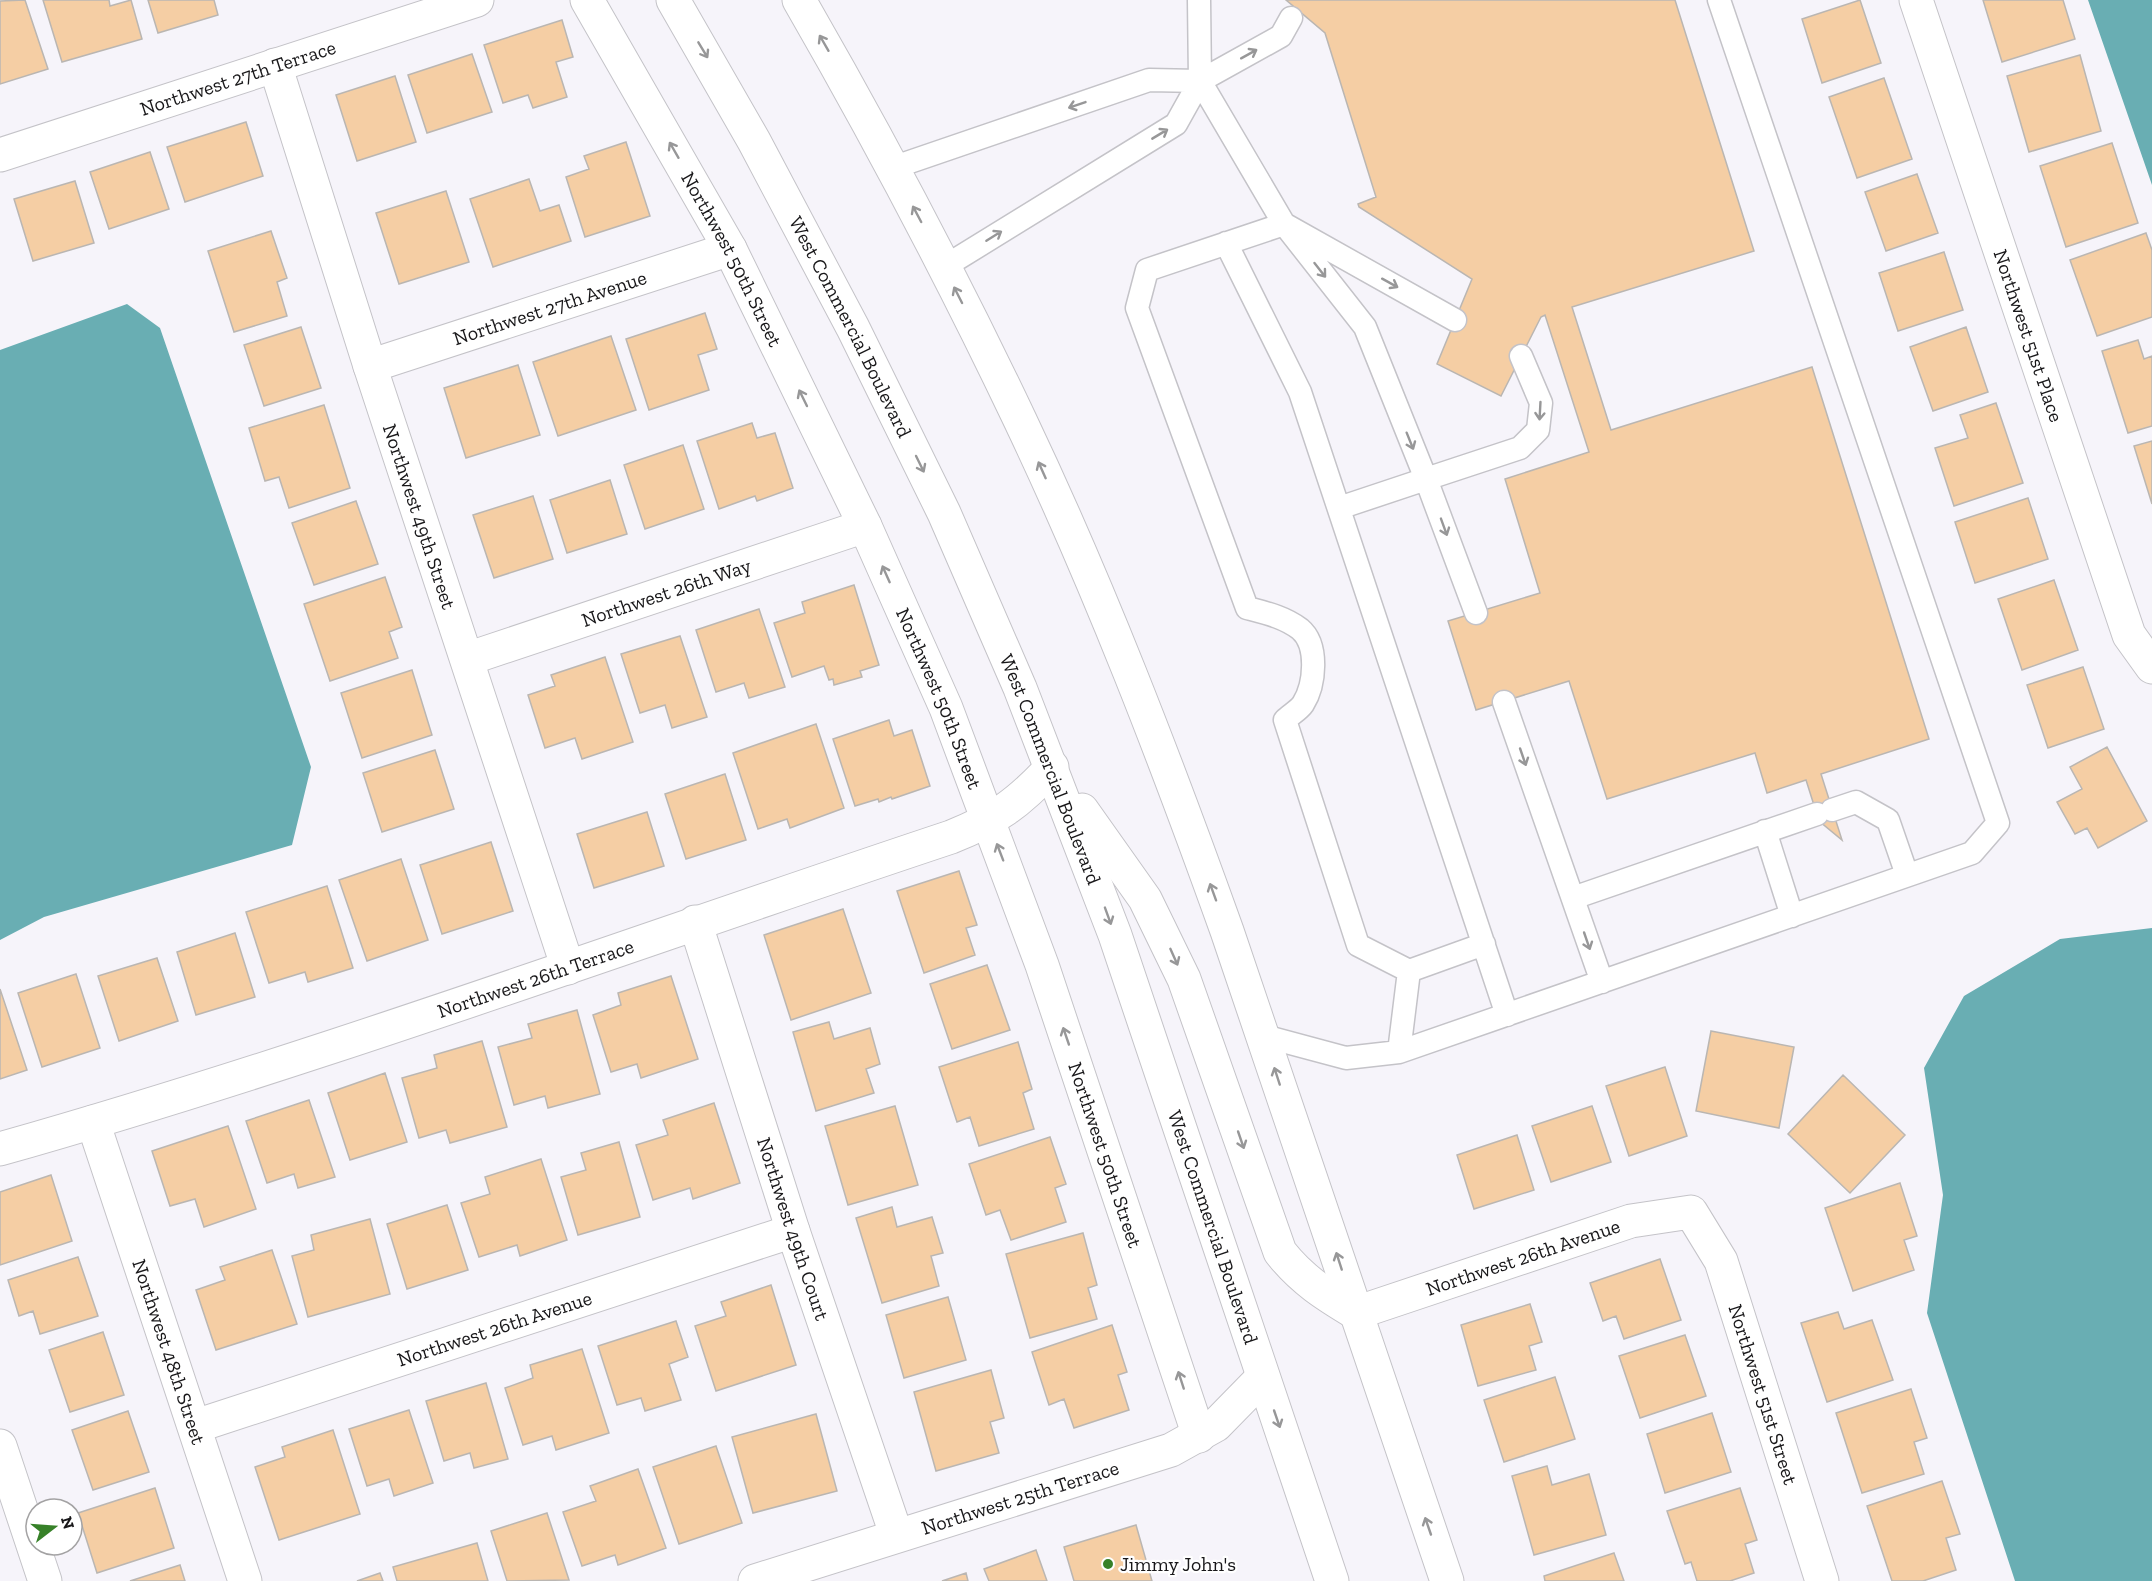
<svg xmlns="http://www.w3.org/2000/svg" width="2152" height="1581" viewBox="0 0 2152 1581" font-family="'Zilla Slab',serif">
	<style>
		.water { fill: #69aeb3 }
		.building { fill: #f5cea4; stroke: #bab6b2; stroke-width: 1.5 }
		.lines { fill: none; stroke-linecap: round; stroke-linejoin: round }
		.service-casing { stroke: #c4c3c8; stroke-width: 25 }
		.minor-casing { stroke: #c4c3c8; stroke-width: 35 }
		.trunk-casing { stroke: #c4c3c8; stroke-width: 35 }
		.service { stroke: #fff; stroke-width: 22 }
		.minor { stroke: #fff; stroke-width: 33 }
		.trunk { stroke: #fff; stroke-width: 33 }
		.oneway { stroke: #979798 }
		.poi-dot { fill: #378129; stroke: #fff; stroke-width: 2 }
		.labels { text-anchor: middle; stroke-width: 4.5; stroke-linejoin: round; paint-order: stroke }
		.street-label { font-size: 20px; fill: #181719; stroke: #fff }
		.poi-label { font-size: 20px; fill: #181719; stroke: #fff; text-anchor: start }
	</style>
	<rect width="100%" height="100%" fill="#f6f4fa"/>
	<!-- water -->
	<path class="water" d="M2088 0H2152V185Z
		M127 304 160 328 311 767 292 845 44 917 0 940V350Z
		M2152 928V1581H2015L1927 1313 1943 1195 1924 1068 1964 996 2060 939Z"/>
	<!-- building -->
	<path class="building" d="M25 0 48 69 0 84V1Z
		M43 0H109L110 6 131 0 142 39 62 62Z
		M148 0H214L218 15 158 33Z
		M1286 0H1675L1754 251 1572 307 1611 430 1812 367 1929 739 1821 774 1842 840 1819 821 1806 780 1767 793 1755 753 1607 799 1569 681 1476 710 1448 621 1540 593 1505 479 1589 452 1545 315 1541 317 1501 396 1437 364 1472 279 1359 207 1358 204 1376 197 1325 33Z
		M1860 0 1881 63 1822 83 1802 19Z
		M1983 0H2063L2075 39 2002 62Z
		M562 20 573 57 556 62 567 97 533 108 528 95 503 103 484 45Z
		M472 54 492 112 427 133 408 75Z
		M2080 55 2101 131 2029 152 2007 76Z
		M395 76 416 142 357 161 336 95Z
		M1884 78 1912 159 1857 178 1829 97Z
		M246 122 263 176 185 202 167 147Z
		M626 142 650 216 585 237 566 177 589 169 584 156Z
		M2112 143 2138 223 2066 247 2040 166Z
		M150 152 169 209 109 229 90 172Z
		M1917 174 1938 233 1886 251 1865 192Z
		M529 179 540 211 559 205 571 241 493 267 470 199Z
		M75 181 94 243 33 261 14 199Z
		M446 191 469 262 399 284 376 213Z
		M271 231 287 278 277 282 287 316 234 332 208 251Z
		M2146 233 2152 250V317L2097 336 2070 260Z
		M1944 252 1963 310 1898 331 1879 273Z
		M705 313 717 349 698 355 709 390 649 410 626 339Z
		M301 327 321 388 264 406 244 345Z
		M1966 327 1988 392 1933 411 1910 347Z
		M611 336 636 410 558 436 533 362Z
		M2138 340 2144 359 2152 356V426L2128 433 2102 351Z
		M518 365 540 435 466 458 444 388Z
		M1996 403 2023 483 1954 506 1935 448 1968 438 1960 415Z
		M324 405 350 488 289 508 279 477 265 481 249 428Z
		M752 423 757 438 775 433 793 488 757 501 755 496 719 509 697 441Z
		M2152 441V504L2134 446Z
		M683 445 704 509 645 529 624 465Z
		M610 480 627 534 567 553 550 500Z
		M533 496 553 559 494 578 473 515Z
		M2028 498 2048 559 1975 583 1955 522Z
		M356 501 378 564 314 585 292 523Z
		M385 577 402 627 389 632 398 658 330 681 304 604Z
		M2054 580 2078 650 2022 670 1998 599Z
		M854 585 879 665 860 671 862 677 834 685 833 679 829 680 824 666 792 677 774 623 805 613 802 602Z
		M759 609 785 687 749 698 744 683 716 692 696 630Z
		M680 636 707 717 672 728 665 705 640 713 621 654Z
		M605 657 633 742 582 759 575 738 545 748 528 695 555 686 551 675Z
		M2083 667 2104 729 2048 748 2027 685Z
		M412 670 432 735 362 758 341 693Z
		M889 720 894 736 912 730 930 786 892 799 891 797 879 802 878 799 855 806 833 739Z
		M816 724 844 808 790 828 787 819 758 829 733 753Z
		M2107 747 2147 821 2098 848 2087 828 2075 834 2057 802 2082 789 2070 767Z
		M435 750 454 809 382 832 363 773Z
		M725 774 746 840 686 859 665 794Z
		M647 812 664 866 594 888 577 834Z
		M491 842 513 911 442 934 420 865Z
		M401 859 428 940 367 961 339 880Z
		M959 871 977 925 966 928 975 955 924 973 897 891Z
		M327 886 353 968 308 982 305 972 269 983 246 912Z
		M843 909 871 993 791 1020 764 935Z
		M235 933 255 997 196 1015 177 952Z
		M157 958 178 1021 119 1041 98 976Z
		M987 965 1010 1030 952 1049 930 984Z
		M76 974 100 1048 42 1067 18 993Z
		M671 976 698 1059 641 1078 637 1064 611 1072 593 1015 621 1005 618 993Z
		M0 989 27 1070 0 1079Z
		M577 1010 600 1094 548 1108 545 1096 514 1105 498 1047 532 1038 528 1024Z
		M829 1022 834 1039 870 1028 880 1064 866 1069 874 1093 816 1111 793 1032Z
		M1711 1031 1794 1047 1779 1128 1696 1111Z
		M482 1041 507 1127 450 1143 446 1130 419 1138 402 1078 437 1068 434 1055Z
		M1018 1042 1032 1089 1023 1093 1034 1129 979 1146 970 1117 957 1122 939 1067Z
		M1665 1067 1687 1136 1629 1156 1606 1086Z
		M385 1073 407 1142 350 1160 328 1093Z
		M1843 1075 1905 1135 1850 1193 1788 1134Z
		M309 1100 335 1177 298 1188 294 1174 267 1183 246 1121Z
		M714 1103 740 1183 693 1199 690 1188 653 1200 636 1145 668 1135 663 1120Z
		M895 1106 918 1185 848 1205 825 1126Z
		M1592 1106 1611 1162 1551 1182 1532 1126Z
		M228 1126 256 1209 204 1227 195 1199 170 1206 152 1151Z
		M1517 1135 1534 1190 1474 1209 1457 1155Z
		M1050 1137 1066 1184 1055 1188 1066 1222 1011 1240 1000 1210 986 1215 969 1164Z
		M619 1142 640 1217 578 1235 561 1177 586 1170 581 1153Z
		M541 1159 567 1240 520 1256 517 1245 479 1257 461 1203 490 1194 485 1177Z
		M51 1175 72 1241 0 1265V1192Z
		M1900 1183 1917 1236 1904 1240 1914 1270 1853 1291 1825 1208Z
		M447 1205 468 1270 407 1289 387 1224Z
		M892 1207 897 1227 932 1217 943 1253 931 1256 939 1286 882 1303 856 1218Z
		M370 1219 390 1294 308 1317 292 1256 314 1250 311 1235Z
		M1083 1233 1097 1285 1088 1288 1097 1319 1030 1338 1006 1254Z
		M272 1250 297 1324 216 1350 196 1290 225 1280 220 1267Z
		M78 1257 98 1316 40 1334 33 1311 19 1316 8 1280Z
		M1660 1259 1681 1320 1624 1339 1616 1316 1603 1321 1590 1283Z
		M771 1285 796 1365 716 1391 695 1326 726 1316 721 1302Z
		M948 1297 966 1360 904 1378 886 1315Z
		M1530 1304 1542 1342 1529 1346 1536 1370 1478 1386 1461 1325Z
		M1838 1312 1844 1329 1872 1320 1893 1380 1827 1402 1801 1323Z
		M676 1321 688 1357 669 1364 681 1400 645 1411 641 1398 617 1405 598 1346Z
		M1112 1325 1127 1372 1118 1375 1129 1410 1074 1428 1064 1399 1049 1405 1032 1352Z
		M103 1332 124 1395 70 1412 49 1350Z
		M1685 1335 1706 1396 1640 1418 1619 1356Z
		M582 1349 609 1433 556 1450 552 1436 523 1445 505 1388 533 1378 530 1365Z
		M991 1370 1004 1418 990 1422 999 1453 936 1471 914 1392Z
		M1555 1377 1575 1439 1504 1462 1484 1400Z
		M486 1383 508 1459 474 1468 470 1453 444 1461 426 1401Z
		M1911 1389 1927 1438 1914 1442 1924 1474 1862 1493 1836 1413Z
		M409 1410 433 1483 394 1496 389 1479 367 1486 349 1429Z
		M128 1411 149 1472 93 1490 72 1430Z
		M1712 1413 1731 1472 1665 1493 1647 1434Z
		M816 1414 837 1491 753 1513 732 1437Z
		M333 1430 360 1514 279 1540 255 1467 285 1457 282 1447Z
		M716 1446 742 1523 679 1544 653 1467Z
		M1547 1466 1552 1485 1589 1474 1606 1535 1534 1555 1512 1476Z
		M638 1469 666 1548 618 1565 615 1555 582 1566 563 1512 596 1501 590 1486Z
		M1942 1481 1960 1534 1946 1538 1956 1570 1923 1581H1892L1867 1506Z
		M155 1488 174 1548 97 1573 78 1513Z
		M1740 1488 1757 1540 1745 1544 1754 1573 1730 1581H1697L1691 1562 1685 1564 1667 1511Z
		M547 1513 569 1580 507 1581 491 1531Z
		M1136 1525 1152 1581H1074L1064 1547Z
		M477 1543 488 1581H397L393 1567Z
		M1036 1550 1047 1581H989L984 1569Z
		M1614 1553 1624 1581H1545L1544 1576Z
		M180 1565 185 1581H130Z
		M380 1573 383 1581H357Z
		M966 1573 968 1581H942Z"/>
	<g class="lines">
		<!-- service casing -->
		<g class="service-casing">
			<path id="service" d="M1199 0 1200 81 1284 224 1365 327 1426 479 1339 508
				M1200 81 1281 36 1291 18
				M892 168 1149 80 1200 81 1176 124 944 267
				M1226 243 1300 392 1507 1015
				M1476 613 1426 479 1520 448 1538 430 1541 403 1521 356
				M1504 702 1602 982
				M1832 810 1856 802 1888 820 1907 875
				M1765 831 1792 916
				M1573 898 1817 814
				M1409 971 1484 944
				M1264 1036 1346 1058 1399 1052 1972 853 1998 823 1719 0
				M1399 1052 1409 971 1358 945 1285 720C1290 715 1299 710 1303 704 1315 685 1319 645 1300 629 1284 617 1266 613 1247 608L1137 308 1147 270 1284 224 1455 320"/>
		</g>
		<!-- minor casing -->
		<g class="minor-casing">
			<g id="minor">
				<path id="s1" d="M587 0 730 249 865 526 946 708 1042 965 1199 1436"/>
				<path id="s2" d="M1916 0 2129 635 2152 667"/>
				<path id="s3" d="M275 65 370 366 568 968"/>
				<path id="s4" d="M0 155 477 0"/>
				<path id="s5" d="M370 366 730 249"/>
				<path id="s6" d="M467 659 865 526"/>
				<path id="s7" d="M695 922 793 1231 896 1534"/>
				<path id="s8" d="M93 1122 245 1581"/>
				<path id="s9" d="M0 1149C321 1058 635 942 951 837 996 819 1018 804 1052 767"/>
				<path id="s10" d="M1356 1313 1631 1221 1691 1212 1721 1261 1822 1581"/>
				<path id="s11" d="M196 1426 793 1231"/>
				<path d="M0 1446 45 1581"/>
				<path id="s12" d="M755 1581 1171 1450 1216 1425 1263 1377"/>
			</g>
		</g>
		<!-- trunk casing -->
		<g class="trunk-casing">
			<g id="trunk">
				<path id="s13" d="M673 0 754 141 853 328 944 513 1020 688 1115 935 1332 1581"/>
				<path d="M799 0C878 137 952 277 1020 420 1099 586 1165 758 1227 931L1447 1581"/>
				<path d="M1082 810 1145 899 1184 979 1280 1252C1302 1280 1326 1295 1356 1313"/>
			</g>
		</g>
		<!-- service -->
		<use href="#service" class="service"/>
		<!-- minor -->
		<use href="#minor" class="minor"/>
		<!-- trunk -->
		<use href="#trunk" class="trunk"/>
	</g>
	<!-- one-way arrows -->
	<defs><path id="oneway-shaft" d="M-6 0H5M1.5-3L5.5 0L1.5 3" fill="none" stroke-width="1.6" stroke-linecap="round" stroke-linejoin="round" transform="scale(1.5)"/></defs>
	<g class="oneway">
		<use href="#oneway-shaft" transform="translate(824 43) rotate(-120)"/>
		<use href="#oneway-shaft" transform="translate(703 50) rotate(59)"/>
		<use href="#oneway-shaft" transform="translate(1249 54) rotate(-29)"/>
		<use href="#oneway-shaft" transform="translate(1077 105) rotate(161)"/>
		<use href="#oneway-shaft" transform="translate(1160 134) rotate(-31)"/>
		<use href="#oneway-shaft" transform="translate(674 150) rotate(-120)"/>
		<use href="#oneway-shaft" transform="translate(917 214) rotate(-118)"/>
		<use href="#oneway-shaft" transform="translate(994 236) rotate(-32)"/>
		<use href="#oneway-shaft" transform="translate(1320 270) rotate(52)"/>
		<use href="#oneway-shaft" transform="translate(1390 283) rotate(29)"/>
		<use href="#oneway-shaft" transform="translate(958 295) rotate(-117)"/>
		<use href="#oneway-shaft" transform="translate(803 398) rotate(-116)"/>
		<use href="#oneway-shaft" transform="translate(1540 411) rotate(93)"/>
		<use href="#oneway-shaft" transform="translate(1410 441) rotate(68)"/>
		<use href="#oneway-shaft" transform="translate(920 464) rotate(64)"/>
		<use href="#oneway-shaft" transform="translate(1042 470) rotate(-114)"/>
		<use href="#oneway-shaft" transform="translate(1444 527) rotate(70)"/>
		<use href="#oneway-shaft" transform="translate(886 574) rotate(-114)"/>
		<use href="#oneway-shaft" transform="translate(1523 757) rotate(71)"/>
		<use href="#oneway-shaft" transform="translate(1000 852) rotate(-111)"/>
		<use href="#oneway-shaft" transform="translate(1213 892) rotate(-110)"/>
		<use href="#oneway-shaft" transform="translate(1108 916) rotate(70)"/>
		<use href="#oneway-shaft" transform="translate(1587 941) rotate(71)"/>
		<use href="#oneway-shaft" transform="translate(1174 957) rotate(66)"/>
		<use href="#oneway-shaft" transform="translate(1066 1036) rotate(-109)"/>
		<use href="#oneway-shaft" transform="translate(1277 1076) rotate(-108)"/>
		<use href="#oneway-shaft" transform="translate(1241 1140) rotate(71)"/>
		<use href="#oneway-shaft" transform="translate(1339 1261) rotate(-108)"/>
		<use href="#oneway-shaft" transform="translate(1181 1380) rotate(-108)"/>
		<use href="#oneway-shaft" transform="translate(1277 1419) rotate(71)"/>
		<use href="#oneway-shaft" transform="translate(1428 1526) rotate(-109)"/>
	</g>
	<!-- markers -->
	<circle class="poi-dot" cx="1108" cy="1564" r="6"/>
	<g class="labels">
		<!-- street labels -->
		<g class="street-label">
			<text dy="7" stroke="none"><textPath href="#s4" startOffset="250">Northwest 27th Terrace</textPath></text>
			<text dy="7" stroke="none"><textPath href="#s1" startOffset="297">Northwest 50th Street</textPath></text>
			<text dy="7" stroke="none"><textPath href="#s5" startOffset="189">Northwest 27th Avenue</textPath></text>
			<text dy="7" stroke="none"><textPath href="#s13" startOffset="372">West Commercial Boulevard</textPath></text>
			<text dy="7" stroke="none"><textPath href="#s2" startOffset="354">Northwest 51st Place</textPath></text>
			<text dy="7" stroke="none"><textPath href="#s3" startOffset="474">Northwest 49th Street</textPath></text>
			<text dy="7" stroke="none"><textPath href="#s6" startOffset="210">Northwest 26th Way</textPath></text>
			<text dy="7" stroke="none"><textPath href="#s1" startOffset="783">Northwest 50th Street</textPath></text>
			<text dy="7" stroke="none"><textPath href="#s13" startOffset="858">West Commercial Boulevard</textPath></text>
			<text dy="7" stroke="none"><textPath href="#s9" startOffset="562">Northwest 26th Terrace</textPath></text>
			<text dy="7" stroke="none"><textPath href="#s1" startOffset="1269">Northwest 50th Street</textPath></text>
			<text dy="7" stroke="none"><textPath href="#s13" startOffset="1344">West Commercial Boulevard</textPath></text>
			<text dy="7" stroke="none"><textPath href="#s7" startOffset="322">Northwest 49th Court</textPath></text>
			<text dy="7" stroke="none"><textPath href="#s10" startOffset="176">Northwest 26th Avenue</textPath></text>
			<text dy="7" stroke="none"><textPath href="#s11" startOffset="314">Northwest 26th Avenue</textPath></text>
			<text dy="7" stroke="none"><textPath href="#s8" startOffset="242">Northwest 48th Street</textPath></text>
			<text dy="7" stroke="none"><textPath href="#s10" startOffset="548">Northwest 51st Street</textPath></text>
			<text dy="7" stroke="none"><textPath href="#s12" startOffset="278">Northwest 25th Terrace</textPath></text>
		</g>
		<!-- poi labels -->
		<g class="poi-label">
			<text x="1120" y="1571">Jimmy John's</text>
		</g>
	</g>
	<!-- north arrow -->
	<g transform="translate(54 1527) rotate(73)"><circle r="28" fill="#ffffff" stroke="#a3a2a3" stroke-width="1.5"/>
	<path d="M0-4.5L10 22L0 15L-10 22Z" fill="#378129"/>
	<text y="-9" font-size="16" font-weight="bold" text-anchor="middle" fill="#181719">N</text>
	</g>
</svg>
